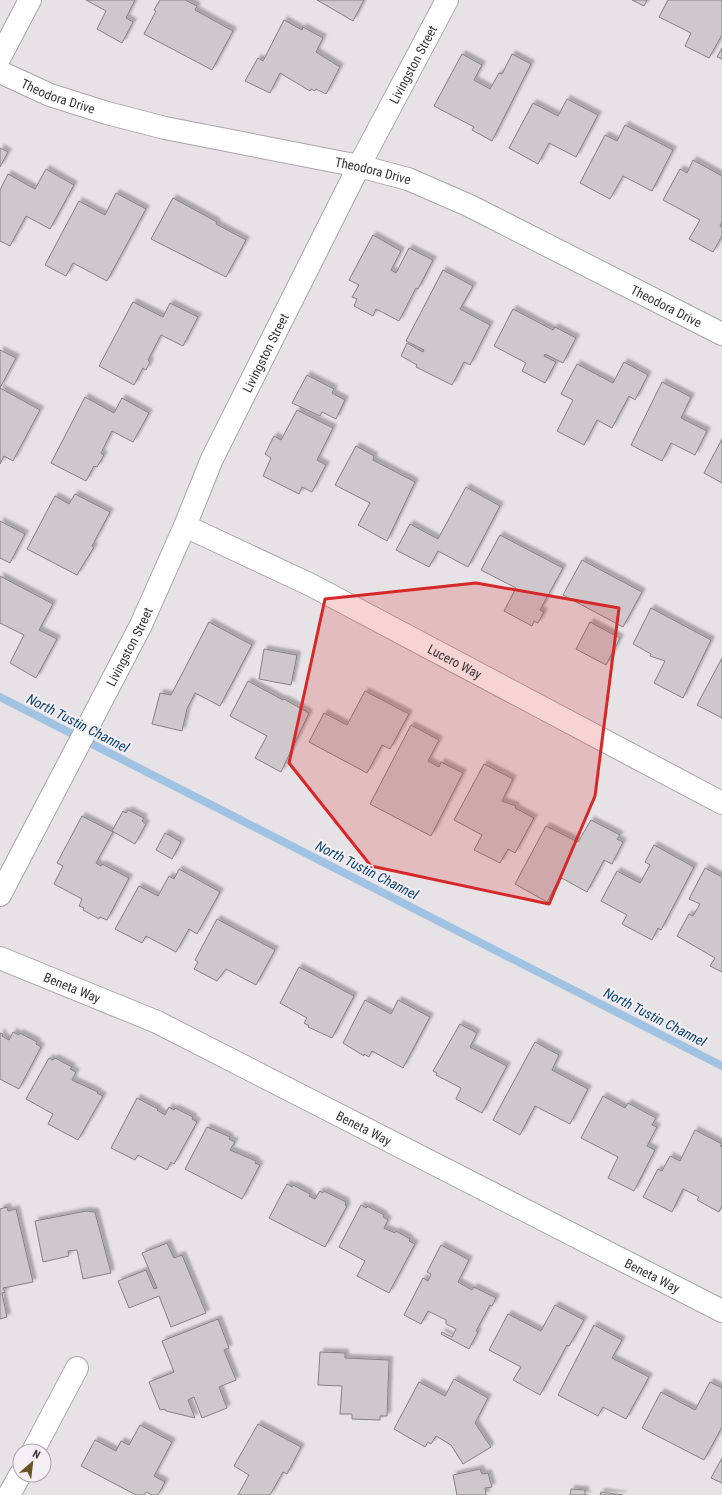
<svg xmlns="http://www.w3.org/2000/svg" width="722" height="1495" viewBox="0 0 722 1495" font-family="'Roboto Condensed',sans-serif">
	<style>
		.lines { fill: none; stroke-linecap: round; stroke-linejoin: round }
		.stream { stroke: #a0c3e4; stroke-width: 8 }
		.building { fill: #cec8cc; stroke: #868084; filter: url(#shadow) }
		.minor-casing { stroke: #a9a4a9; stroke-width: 24 }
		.tertiary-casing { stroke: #a9a4a9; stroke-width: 24 }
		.minor { stroke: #fff; stroke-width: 22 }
		.tertiary { stroke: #fff; stroke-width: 22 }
		.marked { fill: #d62828; fill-opacity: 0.2; stroke: #d62828; stroke-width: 3; stroke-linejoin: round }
		.labels { text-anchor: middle; stroke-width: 4; stroke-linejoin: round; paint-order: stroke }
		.street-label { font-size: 13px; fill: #373537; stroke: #f4eff4 }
		.water-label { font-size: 14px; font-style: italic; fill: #0c446d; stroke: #f4eff4 }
	</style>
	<defs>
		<filter id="shadow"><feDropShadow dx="3.5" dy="-3.5" stdDeviation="1" flood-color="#0004"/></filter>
	</defs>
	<rect width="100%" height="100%" fill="#e7e2e6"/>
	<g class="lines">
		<!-- stream -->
		<path class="stream" d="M0 697 722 1066"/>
	</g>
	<!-- building -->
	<path class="building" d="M86 0H135L126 18 133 22 122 43 97 29 106 11Z
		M160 0H185L197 6 195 10 233 31 212 70 144 34 156 11 154 10Z
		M317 0H364L353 21Z
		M632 0H647L644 6Z
		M668 0H722V35L709 58 685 46 691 33 659 17Z
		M284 20 302 30 303 27 323 38 316 52 340 67 326 94 316 89 315 91 311 89 310 91 280 73 270 93 245 81 258 58 263 61Z
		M722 48V59L717 57Z
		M462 54 482 65 474 80 490 89 499 73 502 74 512 54 531 64 492 141 472 130 474 127 434 106Z
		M567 99 598 115 576 157 549 143 538 164 509 148 533 103 558 116Z
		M625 125 673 150 652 191 623 176 610 199 580 183 605 135 617 141Z
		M0 148 8 152 0 167Z
		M693 160 722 176V222L720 226 722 227V236L713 252 689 239 700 220 663 200 680 169 687 173Z
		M46 169 74 185 50 229 26 216 10 246 0 241V190L8 174 35 189Z
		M116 193 146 209 107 281 73 263 66 276 45 265 79 201 105 215Z
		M173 198 217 222 216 224 246 240 226 277 151 239Z
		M373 235 401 251 391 270 396 273 409 248 433 260 418 289 416 288 399 321 376 309 373 316 354 306 357 299 352 297 359 285 349 280Z
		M443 270 473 286 460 309 490 325 470 365 464 362 452 385 416 367 417 365 401 356 407 343 423 352 424 350 406 341Z
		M133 302 163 317 170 303 198 317 183 346 161 335 148 360 150 362 146 370 143 368 134 385 99 366Z
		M513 309 553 330 555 327 576 338 563 363 545 354 544 356 556 362 545 383 522 371 526 363 494 346Z
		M0 350 16 358 0 388Z
		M624 362 648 375 635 400 629 396 612 428 597 420 584 445 557 431 573 400 561 394 577 364 613 383Z
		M307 375 334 389 332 393 345 400 336 419 322 412 320 416 292 403Z
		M662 382 691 397 681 418 707 431 695 455 671 443 662 461 631 445Z
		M0 388 40 410 13 461 4 456 0 464Z
		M85 397 114 413 122 398 149 413 133 442 112 431 101 453 104 455 97 467 94 466 86 481 51 463Z
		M297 410 333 428 317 460 326 465 312 492 302 487 299 494 263 476 271 458 265 454 274 436 281 440Z
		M722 439V483L704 473Z
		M356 446 374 456 373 460 415 482 387 541 358 525 370 503 335 485Z
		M466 487 500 506 468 567 438 551 429 567 396 550 410 524 438 539Z
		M75 494 110 512 92 546 94 547 77 575 27 549 55 496 69 504Z
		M0 521 25 534 10 563 0 558Z
		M500 535 563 568 540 610 544 612 538 623 534 621 532 626 504 611 516 588 481 570Z
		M582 560 642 592 623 627 563 595Z
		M0 576 53 604 39 630 57 639 36 678 10 663 24 635 0 623Z
		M651 608 711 640 683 698 654 683 665 661 650 656 651 654 633 644Z
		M209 622 252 645 220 706 195 693 187 709 182 731 152 724 160 693 171 695Z
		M590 622 620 638 606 665 576 649Z
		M264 649 297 655 291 685 259 679Z
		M722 658V718L697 705Z
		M248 681 283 700 284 699 309 713 281 772 255 758 267 736 230 716Z
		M365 691 409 714 390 749 382 745 367 773 309 742 324 713 347 725Z
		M411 725 439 740 428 761 439 767 441 762 463 773 431 836 370 804Z
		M484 764 513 779 502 801 516 806 515 808 534 818 515 853 508 849 500 863 474 850 482 835 454 820Z
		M128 810 144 818 142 821 146 824 135 844 112 831 123 811 126 813Z
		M82 816 113 832 96 863 101 866 102 864 129 878 107 920 100 917 99 919 83 910 84 908 79 906 82 899 54 884 63 866 57 863Z
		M591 820 620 835 617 839 623 842 612 864 604 860 587 892 560 877 547 902 515 884 546 826 578 842Z
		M165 833 181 842 172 859 156 850Z
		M654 845 694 867 661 930 658 928 652 940 622 924 627 915 601 901 617 871 640 883 650 865 645 862Z
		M705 868 722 877V972L710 966 715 958 677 936 689 914 693 916 700 904 689 899Z
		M179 869 220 892 197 934 189 929 176 952 146 936 142 943 115 929 139 886 158 896 169 876 174 879Z
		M217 919 275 950 256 985 226 969 217 981 194 969 198 962 195 960Z
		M299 967 354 996 332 1038 308 1027 309 1026 304 1023 307 1018 280 1003Z
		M365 1000 391 1014 398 1000 430 1017 403 1068 372 1051 369 1057 364 1054V1056L343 1043Z
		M460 1024 477 1033 470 1047 507 1066 482 1113 456 1099 461 1088 436 1075 437 1073 433 1071Z
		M13 1032 19 1035 20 1033 37 1042 36 1044 41 1047 19 1089 0 1079V1033L3 1034 2 1036 9 1040Z
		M535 1042 559 1055 552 1070 588 1089 570 1124 535 1106 520 1135 493 1120Z
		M49 1058 53 1060 55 1058 72 1067 70 1069 76 1072 72 1080 98 1092 97 1093 103 1096 78 1140 48 1124 53 1114 26 1099Z
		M603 1096 625 1108 628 1103 656 1118 652 1125 657 1127 647 1146 655 1150 634 1191 608 1178 618 1157 581 1138Z
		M137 1098 158 1109 157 1110 165 1115 169 1107 174 1110 175 1108 193 1117 192 1119 197 1122 174 1164 171 1162 167 1170 138 1155 135 1160 111 1148Z
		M207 1127 230 1137 229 1139 235 1142 230 1150 256 1161 255 1163 260 1165 242 1199 185 1169Z
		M695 1130 722 1144 720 1146 722 1147V1206L719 1212 697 1200 699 1197 683 1189 672 1212 643 1197 658 1169 662 1171 670 1156 680 1161Z
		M287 1184 292 1187 293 1185 310 1194 309 1196 315 1199 320 1191 323 1193 324 1191 346 1202 345 1205 347 1206 325 1247 269 1218Z
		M361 1205 366 1208 367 1206 384 1215 383 1217 388 1220 384 1228 395 1233 396 1231 410 1239 409 1241 415 1244 389 1293 357 1276 365 1261 339 1247Z
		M7 1207 8 1211 16 1209 33 1282 3 1288 5 1292 2 1293 7 1317 0 1319V1209Z
		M86 1211 95 1212 111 1273 83 1279 77 1250 68 1251 69 1256 43 1262 35 1221Z
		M167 1243 174 1258 182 1255 206 1313 171 1327 159 1296 129 1308 118 1281 146 1270 154 1289 157 1288 142 1253Z
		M441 1245 469 1260 458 1282 472 1290 474 1287 496 1298 492 1306 490 1305 476 1331 478 1332 469 1349 441 1334 442 1332 452 1337 456 1329 446 1324V1320L428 1311 421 1324 404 1315 423 1278 428 1281 431 1274 427 1272Z
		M555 1305 584 1320 569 1346 567 1345 540 1395 513 1380 521 1367 489 1350 508 1314 541 1331Z
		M218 1319 229 1348 224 1350 236 1380 219 1387 227 1408 202 1418 194 1397 188 1400 195 1418 166 1411 165 1409 160 1410 149 1382 174 1372 162 1341Z
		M594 1325 622 1340 612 1358 649 1377 626 1419 603 1407 598 1416 558 1395Z
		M320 1352 345 1353V1358L389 1360 387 1416H380V1420L352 1419V1414H340L342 1386 318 1385Z
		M454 1379 488 1398 475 1423 491 1447 463 1464 451 1445 436 1436 431 1444 428 1442 425 1447 394 1429 419 1382 445 1396Z
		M710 1382 722 1388V1427L704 1460 642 1428 661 1392 695 1410Z
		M258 1424 301 1447 287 1474 283 1472 270 1495H238L249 1475 234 1466Z
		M140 1425 172 1442 154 1476 165 1482 158 1495H152L146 1492 144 1495H136L81 1466 95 1440 116 1451 121 1441 129 1445Z
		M722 1458V1483L711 1478Z
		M480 1469 482 1474 488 1473 492 1487 485 1488 486 1495H457L453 1475Z
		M571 1489 585 1490V1495H588H570Z
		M601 1492 623 1495H600Z"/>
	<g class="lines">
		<!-- minor casing -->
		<g class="minor-casing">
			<g id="minor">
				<path d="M0 57 30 0"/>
				<path id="s1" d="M185 526 311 585 722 803"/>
				<path id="s2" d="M0 895 141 625 185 526 212 459 359 166 447 0"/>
				<path id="s3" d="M0 958 157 1022 722 1311"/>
				<path d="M33 1451 77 1368"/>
				<path d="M9 1495 20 1475"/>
			</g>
		</g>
		<!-- tertiary casing -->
		<g class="tertiary-casing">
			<g id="tertiary">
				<path id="s4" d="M0 72 50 95 107 113 165 128 359 166 408 179 470 206 722 334"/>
			</g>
		</g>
		<!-- minor -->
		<use href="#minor" class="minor"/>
		<!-- tertiary -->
		<use href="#tertiary" class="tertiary"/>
	</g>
	<!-- marked area -->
	<path class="marked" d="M476 583 619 608 595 796 549 904 371 866 289 763 325 599Z"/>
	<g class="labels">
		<!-- street labels -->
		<g class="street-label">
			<text dy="5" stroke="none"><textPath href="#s2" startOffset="928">Livingston Street</textPath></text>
			<text dy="5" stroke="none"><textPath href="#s4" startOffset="63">Theodora Drive</textPath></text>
			<text dy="5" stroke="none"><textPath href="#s4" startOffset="387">Theodora Drive</textPath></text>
			<text dy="5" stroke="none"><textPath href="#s4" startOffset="711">Theodora Drive</textPath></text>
			<text dy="5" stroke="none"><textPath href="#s2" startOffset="604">Livingston Street</textPath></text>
			<text dy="5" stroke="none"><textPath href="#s2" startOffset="280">Livingston Street</textPath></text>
			<text dy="5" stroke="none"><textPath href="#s1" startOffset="302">Lucero Way</textPath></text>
			<text dy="5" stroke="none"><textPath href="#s3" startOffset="78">Beneta Way</textPath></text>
			<text dy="5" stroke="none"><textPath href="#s3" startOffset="402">Beneta Way</textPath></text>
			<text dy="5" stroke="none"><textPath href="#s3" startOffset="726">Beneta Way</textPath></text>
		</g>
		<!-- water labels -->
		<g class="water-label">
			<text transform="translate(78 723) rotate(27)" y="5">North Tustin Channel</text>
			<text transform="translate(367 870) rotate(27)" y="5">North Tustin Channel</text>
			<text transform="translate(655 1017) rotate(27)" y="5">North Tustin Channel</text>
		</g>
	</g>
	<!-- north arrow -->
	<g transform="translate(32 1463) rotate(28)"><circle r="19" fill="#f4eff4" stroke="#a8a5a8"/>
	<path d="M0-3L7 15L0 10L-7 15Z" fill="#6a5323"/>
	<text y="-6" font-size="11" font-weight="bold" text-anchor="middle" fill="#373537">N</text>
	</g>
</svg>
